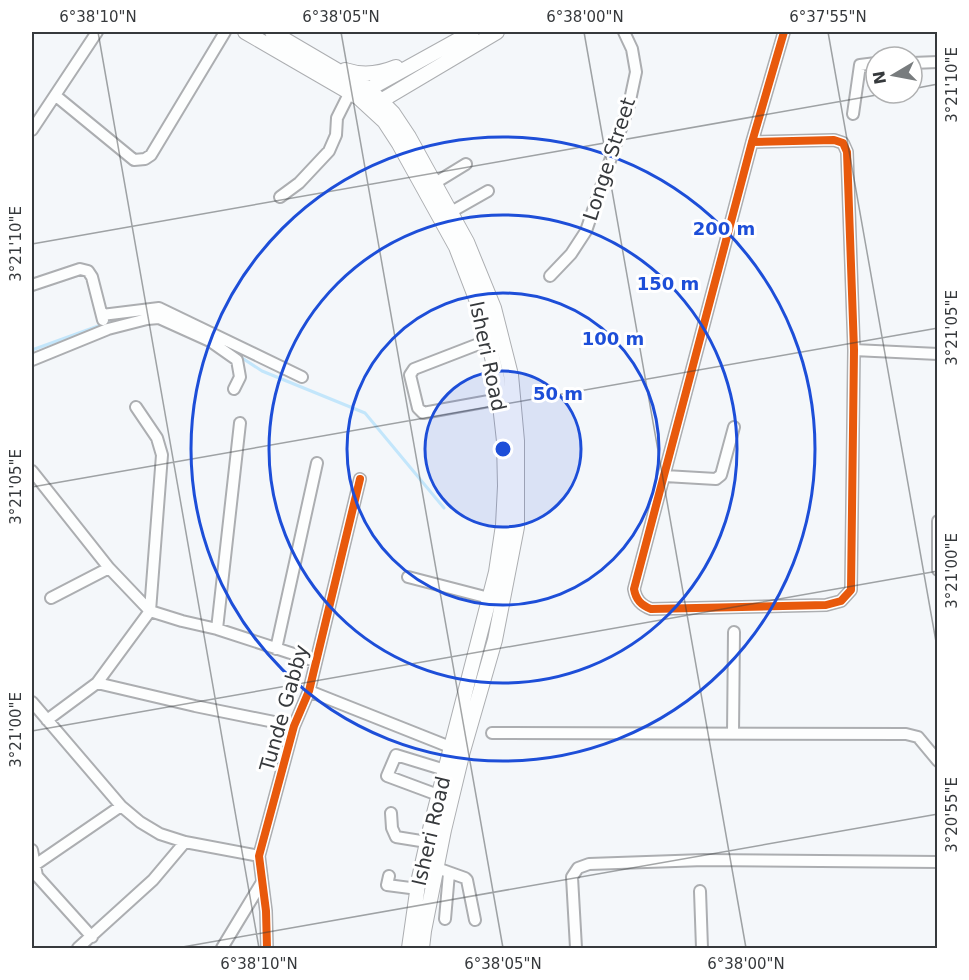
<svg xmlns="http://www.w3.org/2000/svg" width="969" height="980" viewBox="0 0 969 980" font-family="'DejaVu Sans',sans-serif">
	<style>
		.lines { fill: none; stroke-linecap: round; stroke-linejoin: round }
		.stream { stroke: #c3e6fb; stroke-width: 3 }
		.minor-casing { stroke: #acaeb1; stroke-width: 14 }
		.major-casing { stroke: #acaeb1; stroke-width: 16 }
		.minor { stroke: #fdfefe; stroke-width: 10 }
		.major { stroke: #fdfefe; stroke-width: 14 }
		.cycleway-casing { stroke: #fff; stroke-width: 11 }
		.cycleway { stroke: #e8590c; stroke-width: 8 }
		.ticks { fill: none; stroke: #36393c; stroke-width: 1.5; stroke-opacity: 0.45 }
		.ring { fill: none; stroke: #1d4ed8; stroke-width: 3 }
		.labels { text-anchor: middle; stroke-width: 6; stroke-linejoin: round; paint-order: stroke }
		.street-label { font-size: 20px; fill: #36393c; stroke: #fff }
		.centre { fill: #1d4ed8; stroke: #fff; stroke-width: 3 }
		.ring-label { font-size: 18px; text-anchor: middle; font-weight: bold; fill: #1d4ed8; stroke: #fff; stroke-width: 6; stroke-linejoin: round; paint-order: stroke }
		.neatline { fill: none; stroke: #36393c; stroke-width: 2 }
		.ticks-label { font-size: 15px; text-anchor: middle; fill: #36393c }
	</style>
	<rect width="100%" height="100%" fill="#f4f7fa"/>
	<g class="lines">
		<!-- stream -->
		<path class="stream" d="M32 350 112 321 130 317
			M239 356 262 371 365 413 444 508"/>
		<!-- minor casing -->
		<g class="minor-casing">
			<path id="minor" d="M912 63 938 62
				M56 96 134 160 145 159 151 155 225 32
				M853 114 860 65 876 63
				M32 130 97 32
				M752 142 834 140 843 143 847 152 854 350 851 590 841 601 826 605 651 609C641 605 636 600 634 589L752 142 784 32
				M435 183 466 164
				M280 197 299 183 329 151 336 135 337 118 350 92
				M451 212 488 191
				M550 276 571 254 586 231 629 105 636 72 632 49 624 32
				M32 285 80 269 88 271 92 277 103 320
				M102 315 159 308 302 377
				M489 340 414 369 410 375 418 408 423 413 500 399
				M854 350 938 354
				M32 360 108 329 147 319 159 318 210 341 237 360 240 377 234 389
				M32 471 109 568 150 611 182 621 217 629 315 661
				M665 476 716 479 721 475 734 427
				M938 521V570
				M408 577 489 598
				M51 598 109 568
				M217 629 240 423
				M276 649 317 463
				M97 683 195 706 294 726
				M309 691 450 747
				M32 702 121 806 140 822 160 834 185 842 259 856
				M47 720 97 683 150 611 162 455 157 438 136 407
				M492 733 906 734 918 737 938 761
				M733 733 734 632
				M438 795 387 776 396 755 445 770
				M391 813 392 828 396 837 427 842
				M32 850 37 876 92 937
				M32 867 121 806
				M437 868 465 878 467 880 475 920
				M389 876 387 885 418 889
				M700 891 702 948
				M445 919 449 873
				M78 948 153 880 185 842
				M222 948 262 882
				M267 948 266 911 259 856 294 726 309 691 360 479
				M576 948 572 877 578 868 589 864 704 860 938 862"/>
		</g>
		<!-- major casing -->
		<g class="major-casing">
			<path id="major" d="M245 32 359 98 384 121 399 144 456 247 481 312 497 378 504 441 505 486 503 525 496 572 431 825 419 878 409 948
				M272 32 369 89 393 113 409 137 467 242 494 308 511 375 517 441V527L495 640 463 751 444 830 424 931 422 948
				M345 70C363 76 379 74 396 67
				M362 95 369 89 472 32
				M374 105 497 32"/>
		</g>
		<!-- minor -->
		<use href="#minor" class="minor"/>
		<!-- major -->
		<use href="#major" class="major"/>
		<!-- cycleway casing -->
		<g class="cycleway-casing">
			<path id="cycleway" d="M752 142 834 140 843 143 847 152 854 350 851 590 841 601 826 605 651 609C641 605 636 600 634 589L752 142 784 32
				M267 948 266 911 259 856 294 726 309 691 360 479"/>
		</g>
		<!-- cycleway -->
		<use href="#cycleway" class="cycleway"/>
	</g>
	<!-- ticks -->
	<path class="ticks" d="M98 32 259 948M341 32 503 948M584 32 746 948M828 32 938 653M912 89 938 84M32 244 888 93M32 487 938 328M32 731 938 571M177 948 938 814"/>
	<!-- distance rings -->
	<circle cx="503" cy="449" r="78" fill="#1d4ed8" fill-opacity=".12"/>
	<g class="ring">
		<circle cx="503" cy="449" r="78"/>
		<circle cx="503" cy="449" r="156"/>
		<circle cx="503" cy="449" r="234"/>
		<circle cx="503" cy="449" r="312"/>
	</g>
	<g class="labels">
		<!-- street labels -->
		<g class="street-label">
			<text transform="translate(609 159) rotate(-72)" y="7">Longe Street</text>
			<text transform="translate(488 356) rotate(78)" y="7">Isheri Road</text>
			<text transform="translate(284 708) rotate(-74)" y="7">Tunde Gabby</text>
			<text transform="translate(431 831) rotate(-77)" y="7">Isheri Road</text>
		</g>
	</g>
	<circle cx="503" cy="449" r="9" class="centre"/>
	<g class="ring-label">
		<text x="724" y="235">200 m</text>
		<text x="668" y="290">150 m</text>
		<text x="613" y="345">100 m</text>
		<text x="558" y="400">50 m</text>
	</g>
	<!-- border -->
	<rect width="969" height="980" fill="none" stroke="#ffffff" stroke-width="66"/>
	<!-- north arrow -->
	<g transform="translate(894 75) rotate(260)"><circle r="28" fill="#ffffff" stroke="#afb0b1" stroke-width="1.5"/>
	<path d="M0-4.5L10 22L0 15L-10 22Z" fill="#787c7e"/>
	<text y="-9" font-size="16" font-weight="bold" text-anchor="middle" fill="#36393c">N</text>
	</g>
	<rect x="33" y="33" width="903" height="914" class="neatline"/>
	<g class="ticks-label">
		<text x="98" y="22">6°38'10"N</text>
		<text x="341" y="22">6°38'05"N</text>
		<text x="585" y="22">6°38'00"N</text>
		<text x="828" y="22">6°37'55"N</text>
		<text transform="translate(952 85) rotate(-90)" y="5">3°21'10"E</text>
		<text transform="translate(16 244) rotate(-90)" y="5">3°21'10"E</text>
		<text transform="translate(952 328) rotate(-90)" y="5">3°21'05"E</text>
		<text transform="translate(16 487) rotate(-90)" y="5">3°21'05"E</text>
		<text transform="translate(952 571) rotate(-90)" y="5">3°21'00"E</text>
		<text transform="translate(16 730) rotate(-90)" y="5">3°21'00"E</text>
		<text transform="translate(952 815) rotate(-90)" y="5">3°20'55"E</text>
		<text x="259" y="969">6°38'10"N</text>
		<text x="503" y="969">6°38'05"N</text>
		<text x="746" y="969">6°38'00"N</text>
	</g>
</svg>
